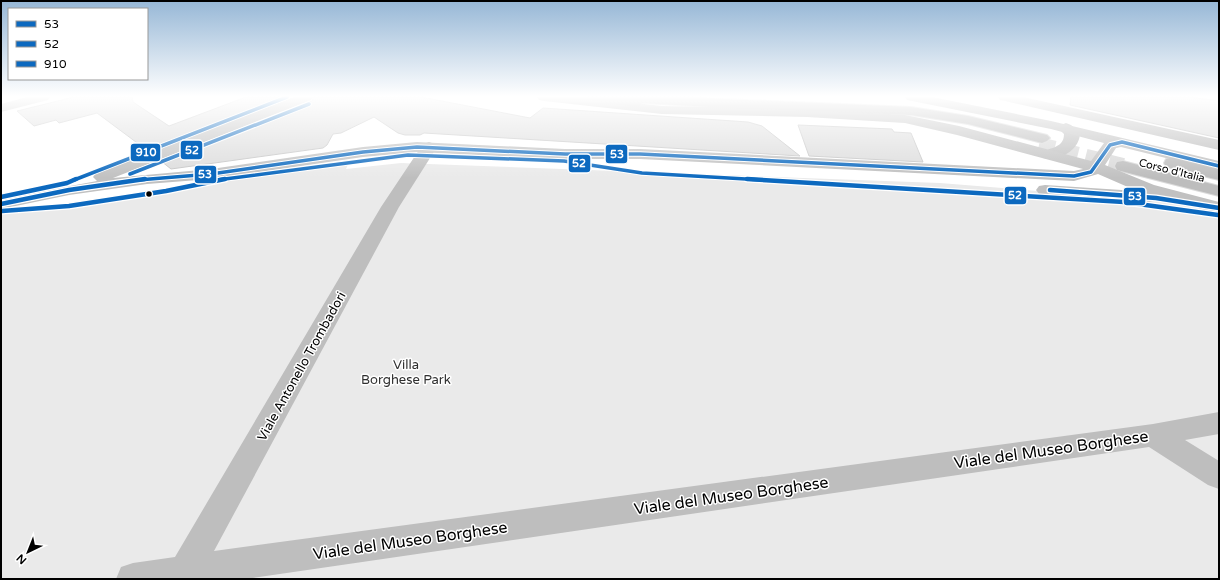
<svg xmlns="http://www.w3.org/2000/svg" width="1220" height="580" viewBox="0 0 1220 580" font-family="'Varela Round',sans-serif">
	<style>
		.green { fill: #eaeaea }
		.building { fill: #dcdcdc; stroke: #c5c5c5 }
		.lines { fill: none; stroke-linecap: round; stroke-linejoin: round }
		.primary-tunnel { stroke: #d9d9d9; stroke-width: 16; stroke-dasharray: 16 8; stroke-linecap: butt }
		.primary-casing { stroke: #dbdbdb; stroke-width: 2 }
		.street { fill: #bebebe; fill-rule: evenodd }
		.secondary { fill: #c1c1c1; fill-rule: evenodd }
		.primary { fill: #bdbdbd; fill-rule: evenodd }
		.bus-1-far1-casing { stroke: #fff; stroke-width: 5.5 }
		.bus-1-casing { stroke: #fff; stroke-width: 7 }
		.bus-2-far1-casing { stroke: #fff; stroke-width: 5.5 }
		.bus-2-casing { stroke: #fff; stroke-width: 7 }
		.bus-3-far1-casing { stroke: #fff; stroke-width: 5.5 }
		.bus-3-casing { stroke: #fff; stroke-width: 7 }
		.bus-1-far1 { stroke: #0c69bf; stroke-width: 3.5 }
		.bus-1 { stroke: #0c69bf; stroke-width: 4.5 }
		.bus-2-far1 { stroke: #0c69bf; stroke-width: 3.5 }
		.bus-2 { stroke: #0c69bf; stroke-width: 4.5 }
		.bus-3-far1 { stroke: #0c69bf; stroke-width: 3.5 }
		.bus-3 { stroke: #0c69bf; stroke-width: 4.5 }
		.bus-dot { fill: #000; stroke: #fff; stroke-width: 1.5 }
		.labels { text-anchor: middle; stroke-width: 3; stroke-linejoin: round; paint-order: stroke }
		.far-street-label { font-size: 11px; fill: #000; stroke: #fff }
		.park-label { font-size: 13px; fill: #2f2f2f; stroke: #fff }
		.street-label { font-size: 13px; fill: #000; stroke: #fff }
		.near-street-label { font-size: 16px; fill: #000; stroke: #fff }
		.line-badge { stroke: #fff; stroke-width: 1.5 }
		.badge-label { font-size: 11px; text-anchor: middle; font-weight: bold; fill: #fff }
	</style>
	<rect width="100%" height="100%" fill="#fff"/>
	<!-- green -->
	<path class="green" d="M350 160 346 169 401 163 940 183 1174 202 1219 214V579H1V213Z"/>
	<!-- building -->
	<path class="building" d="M74 97H132L133 102 169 126 246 97H290L148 151 97 113 59 123 56 120 34 126 17 111Z
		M314 97H421L530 118 543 108 748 122 762 126 800 156 424 133 420 135H405L398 133 374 117 341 133 333 134 327 145 323 148 171 169 161 161 312 101Z
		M1071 97H1189L1219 101V138L1070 105Z
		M798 125 892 129 894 132 911 133 923 162 809 156Z"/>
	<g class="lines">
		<!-- primary-tunnel -->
		<path class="primary-tunnel" d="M1039 145 1123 166"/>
		<!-- primary casing -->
		<g class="primary-casing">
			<path id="primary" d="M586 97H680L911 107 968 116 1047 135 1050 138 1047 141 1042 143 968 124 911 115 709 107 642 103 640 106 635 107 593 101 588 100Z
				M1172 158 1219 170V180L1166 167 1164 163 1166 159Z
				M1123 161 1219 186V196L1117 170 1115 166 1117 162Z"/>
		</g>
		<!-- street -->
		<path class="street" d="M998 97H1023L1219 140V150L1005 101 1000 100Z
			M1066 123 1071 125 1080 133C1080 150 1059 162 1043 158L1041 155C1047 146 1064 150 1064 134L1058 128 1061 125Z
			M429 142 435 144 437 147 399 207 214 551 1153 424 1219 412V434L1185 440 1219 461V489L1208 485 1149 447 246 579H116L121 567 133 563 175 557 381 207 423 144Z"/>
		<!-- secondary -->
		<path class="secondary" d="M27 97H50L48 100 1 112V104Z
			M294 97H313L311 100 113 178 211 169 363 147 417 142 565 149H640L1074 171 1083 169 957 135 905 123 807 117 662 114 544 101 539 100 537 97H581L662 106 807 109 905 115 959 126 1091 161 1104 143 1051 129 912 101 907 100 905 97H932L1051 121 1219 161V171L1121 147 1116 148 1105 165 1154 185 1219 202V214L1157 197 1154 201 1148 202 1045 195 1039 194 1036 190 1039 186 1045 185 1137 191 1098 174 1074 181 640 159H565L417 152 363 157 211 179 147 184 69 195 1 209V199L97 181 93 177 96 173Z"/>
		<!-- primary -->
		<use href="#primary" class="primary"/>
		<!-- bus-1-far1 casing -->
		<g class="bus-1-far1-casing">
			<path id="bus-1-far1" d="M138 180 211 174 363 152 417 147 565 154H640L1074 176 1091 172 1110 145 1122 142 1219 166"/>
		</g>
		<!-- bus-1 casing -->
		<g class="bus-1-casing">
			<path id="bus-1" d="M1050 190 1156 198 1219 208
				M1 204 69 190 145 179"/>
		</g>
		<!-- bus-2-far1 casing -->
		<g class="bus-2-far1-casing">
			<path id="bus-2-far1" d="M130 174 309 104
				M217 180 408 155 564 161 642 173 763 180"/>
		</g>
		<!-- bus-2 casing -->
		<g class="bus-2-casing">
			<path id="bus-2" d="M747 179 1124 202 1218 215
				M2 211 69 206 166 191 225 179"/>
		</g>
		<!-- bus-3-far1 casing -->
		<g class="bus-3-far1-casing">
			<path id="bus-3-far1" d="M74 180 287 97"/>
		</g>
		<!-- bus-3 casing -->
		<g class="bus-3-casing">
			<path id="bus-3" d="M1 197 67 183 76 179"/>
		</g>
		<!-- bus-1-far1 -->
		<use href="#bus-1-far1" class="bus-1-far1"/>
		<!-- bus-1 -->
		<use href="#bus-1" class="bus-1"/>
		<!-- bus-2-far1 -->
		<use href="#bus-2-far1" class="bus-2-far1"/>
		<!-- bus-2 -->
		<use href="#bus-2" class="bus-2"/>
		<!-- bus-3-far1 -->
		<use href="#bus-3-far1" class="bus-3-far1"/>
		<!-- bus-3 -->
		<use href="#bus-3" class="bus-3"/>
	</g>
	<!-- sky -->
	<linearGradient id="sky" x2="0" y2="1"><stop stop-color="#96b7d6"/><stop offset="0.54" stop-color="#fff"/><stop offset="1" stop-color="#fff" stop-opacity="0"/></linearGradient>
	<rect width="1220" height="178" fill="url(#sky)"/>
	<!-- markers -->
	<circle class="bus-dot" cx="149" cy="194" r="3.5"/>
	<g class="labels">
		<!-- far-street labels -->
		<g class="far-street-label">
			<text transform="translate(1172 170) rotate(14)" y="4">Corso d'Italia</text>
		</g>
		<!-- park labels -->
		<g class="park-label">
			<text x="406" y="369">Villa<tspan x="406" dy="15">Borghese Park</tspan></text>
		</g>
		<!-- street labels -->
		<g class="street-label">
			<text transform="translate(301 366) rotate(-61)" y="5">Viale Antonello Trombadori</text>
		</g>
		<!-- near-street labels -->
		<g class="near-street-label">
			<text transform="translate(1051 449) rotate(-8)" y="6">Viale del Museo Borghese</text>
			<text transform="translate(731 495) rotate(-8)" y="6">Viale del Museo Borghese</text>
			<text transform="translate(410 540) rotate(-8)" y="6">Viale del Museo Borghese</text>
		</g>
	</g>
	<g class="line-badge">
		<rect x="180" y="140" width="23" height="20" rx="4" fill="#0c69bf"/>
		<rect x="130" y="143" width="31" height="19" rx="4" fill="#0c69bf"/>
		<rect x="605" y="144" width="23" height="20" rx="4" fill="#0c69bf"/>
		<rect x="568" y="154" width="23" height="19" rx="4" fill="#0c69bf"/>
		<rect x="194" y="165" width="23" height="19" rx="4" fill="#0c69bf"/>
		<rect x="1004" y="186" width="23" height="19" rx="4" fill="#0c69bf"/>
		<rect x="1123" y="187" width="23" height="19" rx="4" fill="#0c69bf"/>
	</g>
	<g class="badge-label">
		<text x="192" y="154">52</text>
		<text x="146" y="156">910</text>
		<text x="617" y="158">53</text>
		<text x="579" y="167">52</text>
		<text x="205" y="178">53</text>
		<text x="1015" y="199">52</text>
		<text x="1135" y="200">53</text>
	</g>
	<!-- border -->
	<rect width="1220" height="580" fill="none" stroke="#000000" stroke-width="4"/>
	<!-- legend -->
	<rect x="8" y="8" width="140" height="72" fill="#ffffff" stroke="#999999"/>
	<rect x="16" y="21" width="20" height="6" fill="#0c69bf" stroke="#999999"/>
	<text x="44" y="28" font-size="12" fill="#000000">53</text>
	<rect x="16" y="41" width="20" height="6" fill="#0c69bf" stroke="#999999"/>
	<text x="44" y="48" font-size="12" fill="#000000">52</text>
	<rect x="16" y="61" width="20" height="6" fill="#0c69bf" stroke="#999999"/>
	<text x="44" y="68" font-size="12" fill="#000000">910</text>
	<!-- north arrow -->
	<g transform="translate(28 552) rotate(223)" stroke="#ffffff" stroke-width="3" paint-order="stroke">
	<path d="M0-3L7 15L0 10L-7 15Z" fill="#000000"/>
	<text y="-6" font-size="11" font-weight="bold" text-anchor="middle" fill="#000000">N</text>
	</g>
</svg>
